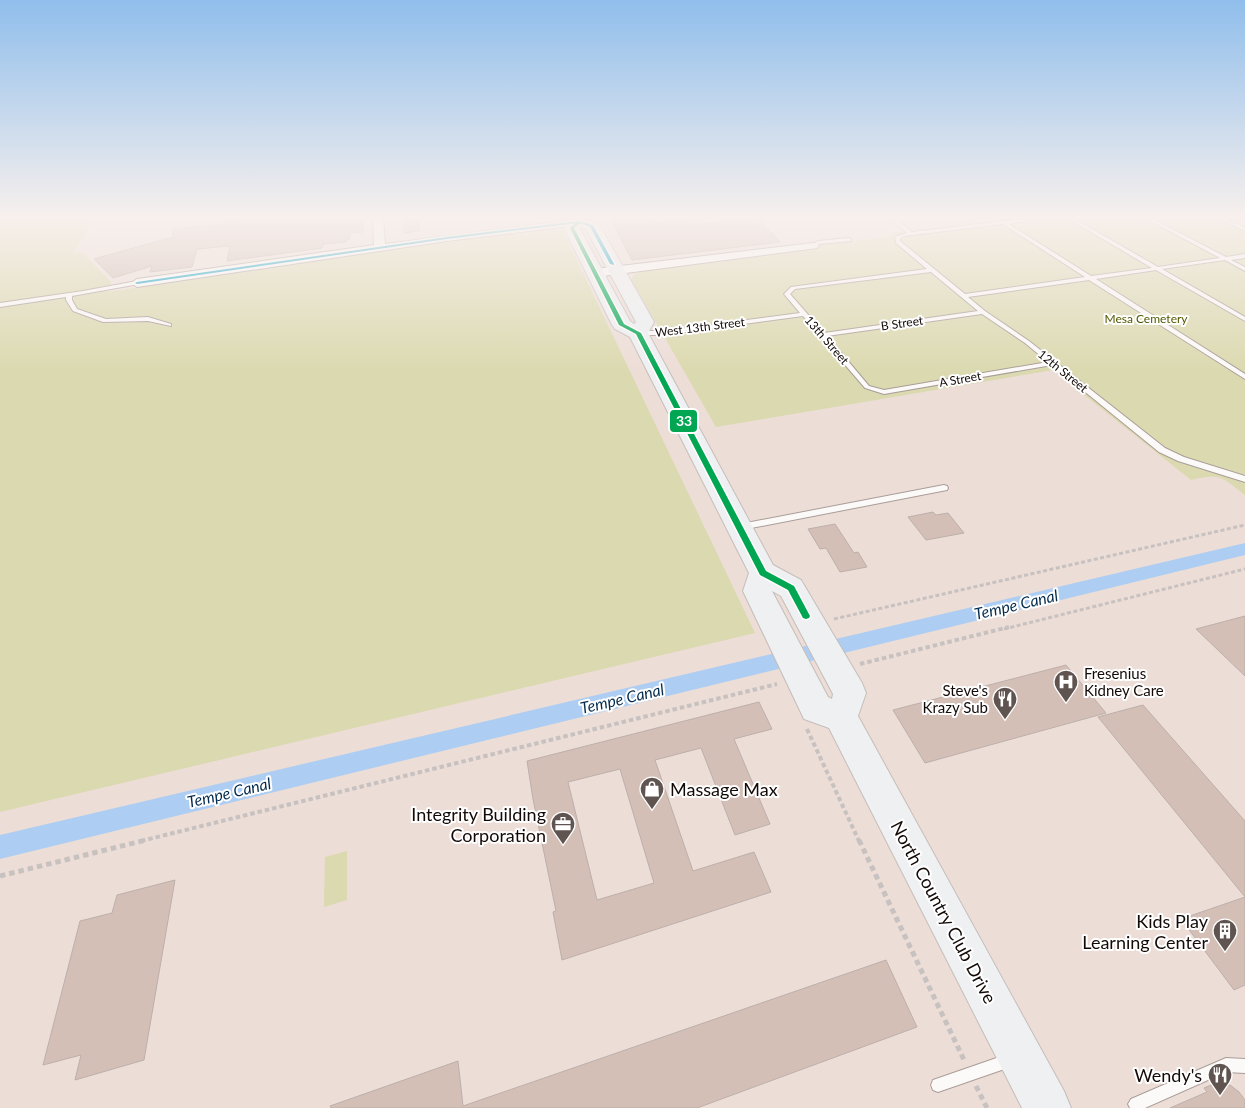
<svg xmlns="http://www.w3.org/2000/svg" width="1245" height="1108" font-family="Lato,sans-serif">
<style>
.green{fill:#dbd9af}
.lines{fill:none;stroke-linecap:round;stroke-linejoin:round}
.canal{fill:#adcef2;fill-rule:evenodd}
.building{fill:#d4bfb7;stroke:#bcafab;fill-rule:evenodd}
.lane-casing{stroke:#a99d98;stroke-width:2}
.street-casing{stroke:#a99d98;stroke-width:2}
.primary-casing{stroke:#c5bdba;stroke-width:2}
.path-far2{stroke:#c7c1c0;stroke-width:3;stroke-dasharray:4 2.5;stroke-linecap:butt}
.path-far1{stroke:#c7c1c0;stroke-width:4;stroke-dasharray:4.5 3;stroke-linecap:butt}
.path{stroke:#c7c1c0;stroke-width:5;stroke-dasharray:5.5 4;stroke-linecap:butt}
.lane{fill:#fcfaf9;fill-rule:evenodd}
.street{fill:#fcfaf9;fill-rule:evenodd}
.primary{fill:#eef0f2;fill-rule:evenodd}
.bus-1-casing{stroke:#fff;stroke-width:3}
.bus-2-casing{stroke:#fff;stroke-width:3}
.bus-1{fill:#00a651;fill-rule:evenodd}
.bus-2{fill:#01a1c4;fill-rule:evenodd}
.labels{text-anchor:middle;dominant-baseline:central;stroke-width:4;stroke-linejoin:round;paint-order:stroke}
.far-park-label{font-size:12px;fill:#535900;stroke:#fff}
.far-street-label{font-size:12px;fill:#130a07;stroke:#fff}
.poi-label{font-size:15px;fill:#130a07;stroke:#fff;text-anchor:start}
.water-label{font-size:16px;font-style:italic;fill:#042c4e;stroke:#fff}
.near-poi-label{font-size:18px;fill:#130a07;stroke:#fff;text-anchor:end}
.near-street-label{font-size:18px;fill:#130a07;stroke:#fff}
.line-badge{stroke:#fff;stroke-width:2}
.badge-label{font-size:14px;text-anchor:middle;font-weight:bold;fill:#fff}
</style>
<rect width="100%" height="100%" fill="#edddd7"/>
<path class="green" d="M 0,218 L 95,218 L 73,253 L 83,253 L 111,282 L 108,292 L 487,235 L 552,229 L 563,231 L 755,633 L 0,812 Z
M 1013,218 L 1245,218 L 1245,495 C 1222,477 1221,473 1191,480 L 1053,370 L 716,427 L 631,279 L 635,274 L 643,271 L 817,249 L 816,246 L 892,236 L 890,233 Z
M 347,851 L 347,900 L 324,907 L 325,857 Z"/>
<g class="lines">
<path class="canal" d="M 1245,543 L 1245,555 L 0,859 L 0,835 Z"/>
</g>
<path class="building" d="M 244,218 L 363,218 L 363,232 L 350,233 L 350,239 L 347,239 L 346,242 L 323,244 L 322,248 L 227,261 L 230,246 L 197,249 L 192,267 L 150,272 L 152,266 L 113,278 L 94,259 L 173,237 L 172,229 L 224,224 L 225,220 Z
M 419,218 L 420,231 L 404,233 L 403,220 Z
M 610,218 L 649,218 L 652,223 L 695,218 L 699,224 L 758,218 L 780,242 L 632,260 Z
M 933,512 L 936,515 L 948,513 L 964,533 L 926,540 L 908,517 Z
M 835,524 L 854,553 L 858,552 L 867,567 L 840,572 L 826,548 L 820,549 L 808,529 Z
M 1245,616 L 1245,676 L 1196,629 Z
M 1066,665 L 1106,713 L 925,763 L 893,710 Z
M 759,702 L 772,729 L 734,739 L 770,824 L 735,835 L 701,748 L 655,760 L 693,871 L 754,852 L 771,892 L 562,960 L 553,912 L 556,911 L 533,799 L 527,761 ZM 620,769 L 654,883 L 597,900 L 568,782 Z
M 1143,705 L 1245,821 L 1245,985 L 1234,990 L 1181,919 L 1245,897 L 1098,717 Z
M 175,880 L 144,1060 L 75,1080 L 81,1055 L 43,1065 L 80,921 L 112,913 L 117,895 Z
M 886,960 L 917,1027 L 697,1108 L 331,1108 L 330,1106 L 458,1061 L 463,1106 Z
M 1221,1081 L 1225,1087 L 1230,1085 L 1239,1092 L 1245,1100 L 1245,1108 L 1170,1108 L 1207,1092 L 1204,1088 Z"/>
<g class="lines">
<defs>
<path id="lane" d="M 889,218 L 894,218 L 912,232 L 1003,221 L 1045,218 L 1009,224 L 1091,276 L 1152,268 L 1067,218 L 1073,218 L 1158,267 L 1220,258 L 1145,218 L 1151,218 L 1226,257 L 1245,254 L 1245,258 L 1231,260 L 1245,267 L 1245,271 L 1225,260 L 1162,269 L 1245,317 L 1245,321 L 1156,270 L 1096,279 L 1245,374 L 1245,379 L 1089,280 L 968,297 L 985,311 L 1029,341 L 1165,448 L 1184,457 L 1245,476 L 1245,482 L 1178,461 L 1159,452 L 1052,365 L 884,394 L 865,388 L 803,316 L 663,335 L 638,335 L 635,333 L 638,331 L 663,331 L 800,313 L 784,294 L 791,287 L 927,269 L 896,243 L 895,237 L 907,233 ZM 1003,224 L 1085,277 L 965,294 L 900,241 L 900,239 L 904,236 ZM 931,272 L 978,311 L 824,333 L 790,294 L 795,289 ZM 982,314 L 1025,343 L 1048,362 L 884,390 L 869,386 L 827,336 Z
M 1219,218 L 1225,218 L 1245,228 L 1245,231 Z
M 849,238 L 851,239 L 851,241 L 819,244 L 813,248 L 810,246 L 818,241 Z
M 137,281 L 140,283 L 139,284 L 72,296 L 72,300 L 77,309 L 106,319 L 148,317 L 171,324 L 171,326 L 148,321 L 103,322 L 73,311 L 66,300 L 66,297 L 0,307 L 0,303 L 83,291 Z
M 944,485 L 947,486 L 948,488 L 947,490 L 741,530 L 737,527 L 741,524 Z
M 1011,1053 L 1016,1055 L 1018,1060 L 1016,1065 L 938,1092 L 933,1090 L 931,1085 L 933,1080 Z
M 1226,1058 L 1245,1059 L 1245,1073 L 1226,1072 L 1145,1108 L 1130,1108 L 1128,1104 L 1131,1099 Z"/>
<path id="street" d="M 373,218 L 383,218 L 385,244 L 579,219 L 584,222 L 579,225 L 447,241 L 137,287 L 131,283 L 137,279 L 374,245 Z
M 813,243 L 817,244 L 819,246 L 817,248 L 595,277 L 589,273 L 595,269 Z"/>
<path id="primary" d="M 576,218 L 597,223 L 600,226 L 654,322 L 648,333 L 773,565 L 801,580 L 862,683 L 866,693 L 858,716 L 1064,1091 L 1071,1108 L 1022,1108 L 829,728 L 804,719 L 743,591 L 749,573 L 630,337 L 615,329 L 612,325 L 564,228 ZM 582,228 L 586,229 L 636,322 L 634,324 L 630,321 L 580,229 ZM 772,591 L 781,596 L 833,694 L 832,699 L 828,697 Z"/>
</defs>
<use href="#lane" class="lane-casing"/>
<use href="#street" class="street-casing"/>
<use href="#primary" class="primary-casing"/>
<path class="path-far2" d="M 834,619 L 1245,525
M 1004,629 L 1245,569"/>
<path class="path-far1" d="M 860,664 L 1009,627
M 807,729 L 859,841
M 141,841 L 777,684"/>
<path class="path" d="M 859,840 L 965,1062
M 0,876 L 146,840
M 976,1086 L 987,1108"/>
<use href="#lane" class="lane"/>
<use href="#street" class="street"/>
<use href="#primary" class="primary"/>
<defs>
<path id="bus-1" d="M 578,221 L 581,222 L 574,228 L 624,324 L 641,333 L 766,571 L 794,586 L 810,616 L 809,618 L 806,619 L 803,618 L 788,590 L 760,575 L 636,334 L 619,325 L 570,228 Z"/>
<path id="bus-2" d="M 579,221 L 593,225 L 614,264 L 614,265 L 610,264 L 590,227 L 579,223 L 447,239 L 137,284 L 135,283 L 137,282 L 447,237 Z"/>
</defs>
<use href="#bus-1" class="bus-1-casing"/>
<use href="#bus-2" class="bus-2-casing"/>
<use href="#bus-1" class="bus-1"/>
<use href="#bus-2" class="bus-2"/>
</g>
<linearGradient id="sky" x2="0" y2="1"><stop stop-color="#90beec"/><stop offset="0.58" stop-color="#f7f0ed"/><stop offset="1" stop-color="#f7f0ed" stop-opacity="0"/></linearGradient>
<rect width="1245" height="373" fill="url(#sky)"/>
<defs>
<symbol id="hospital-pin" viewBox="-11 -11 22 30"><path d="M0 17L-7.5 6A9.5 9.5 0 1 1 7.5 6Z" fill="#5f5450" stroke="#fff"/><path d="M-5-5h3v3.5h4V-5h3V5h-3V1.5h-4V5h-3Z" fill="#fff"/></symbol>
<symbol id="restaurant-pin" viewBox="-11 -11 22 30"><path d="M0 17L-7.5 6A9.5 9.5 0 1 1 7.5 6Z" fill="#5f5450" stroke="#fff"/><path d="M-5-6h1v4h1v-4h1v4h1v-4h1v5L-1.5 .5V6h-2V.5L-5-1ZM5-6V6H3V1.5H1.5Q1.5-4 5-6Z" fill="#fff"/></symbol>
<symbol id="shop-pin" viewBox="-11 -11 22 30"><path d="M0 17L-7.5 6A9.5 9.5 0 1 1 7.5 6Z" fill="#5f5450" stroke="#fff"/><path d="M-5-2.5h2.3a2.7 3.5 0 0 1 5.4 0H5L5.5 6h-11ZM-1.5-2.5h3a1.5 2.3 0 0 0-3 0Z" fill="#fff"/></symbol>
<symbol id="office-pin" viewBox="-11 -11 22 30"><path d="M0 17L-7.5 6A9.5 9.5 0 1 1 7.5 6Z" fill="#5f5450" stroke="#fff"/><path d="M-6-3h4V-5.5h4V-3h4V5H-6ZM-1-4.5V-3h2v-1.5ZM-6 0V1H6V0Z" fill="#fff"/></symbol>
<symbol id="building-pin" viewBox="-11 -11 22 30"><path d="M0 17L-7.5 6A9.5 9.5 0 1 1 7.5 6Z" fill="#5f5450" stroke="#fff"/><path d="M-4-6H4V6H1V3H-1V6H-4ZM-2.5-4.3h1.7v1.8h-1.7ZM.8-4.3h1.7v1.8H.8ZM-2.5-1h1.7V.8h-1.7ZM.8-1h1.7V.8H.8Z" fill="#fff"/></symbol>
</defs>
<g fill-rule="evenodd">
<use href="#hospital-pin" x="1052" y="668" width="28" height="38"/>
<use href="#restaurant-pin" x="991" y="685" width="28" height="38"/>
<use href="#shop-pin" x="638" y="775" width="28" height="38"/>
<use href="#office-pin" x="549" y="810" width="28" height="38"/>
<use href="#building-pin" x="1211" y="917" width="28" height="38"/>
<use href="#restaurant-pin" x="1206" y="1061" width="28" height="38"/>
</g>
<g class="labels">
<g class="far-park-label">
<text x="1146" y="318">Mesa Cemetery</text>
</g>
<g class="far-street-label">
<text transform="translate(902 323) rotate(-8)">B Street</text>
<text transform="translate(700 327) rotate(-7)">West 13th Street</text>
<text transform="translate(827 340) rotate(49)">13th Street</text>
<text transform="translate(1063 371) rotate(39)">12th Street</text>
<text transform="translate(960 379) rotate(-10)">A Street</text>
</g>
<g class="poi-label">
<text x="1084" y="673">Fresenius<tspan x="1084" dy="17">Kidney Care</tspan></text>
<text x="988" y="690" text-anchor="end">Steve's<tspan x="988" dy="17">Krazy Sub</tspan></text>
</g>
<g class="water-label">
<text transform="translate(1016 604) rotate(-13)">Tempe Canal</text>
<text transform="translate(622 698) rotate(-13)">Tempe Canal</text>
<text transform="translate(229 792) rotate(-13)">Tempe Canal</text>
</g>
<g class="near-poi-label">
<text x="670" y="789" text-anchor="start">Massage Max</text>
<text x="546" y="814">Integrity Building<tspan x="546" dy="21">Corporation</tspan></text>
<text x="1208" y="921">Kids Play<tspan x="1208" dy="21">Learning Center</tspan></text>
<text x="1202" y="1075">Wendy's</text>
</g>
<g class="near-street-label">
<text transform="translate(944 912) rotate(62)">North Country Club Drive</text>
</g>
</g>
<rect class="line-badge" x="669" y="409" width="29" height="24" rx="5" fill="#00a651"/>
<g class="badge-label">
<text x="684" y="426">33</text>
</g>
</svg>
